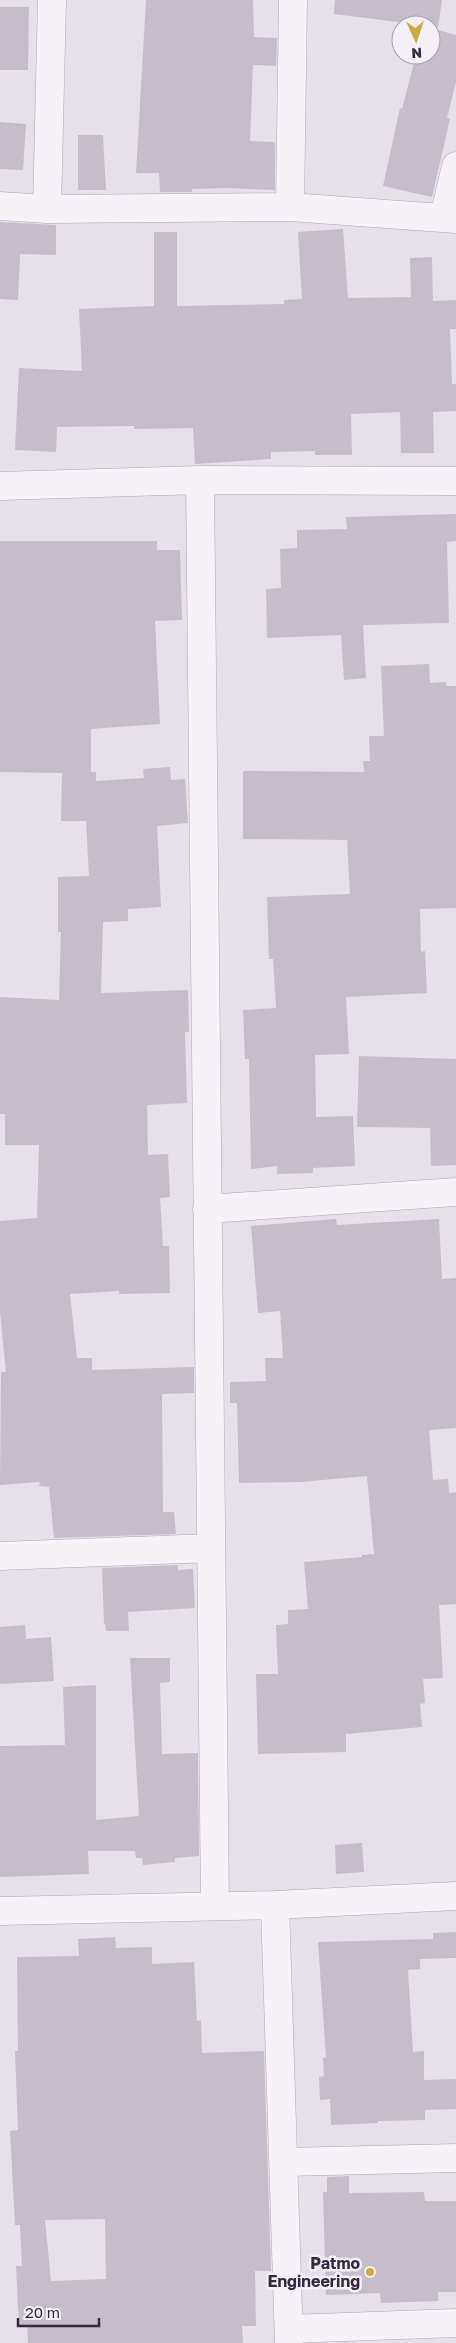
<svg xmlns="http://www.w3.org/2000/svg" width="456" height="2343" font-family="'Golos Text',sans-serif">
<style>
.building{fill:#c5bdcc;fill-rule:evenodd}
.lines{fill:none;stroke-linecap:round;stroke-linejoin:round}
.minor-casing{stroke:#b0a9b7;stroke-width:29}
.minor{stroke:#f5f3f8;stroke-width:28}
.poi-dot{fill:#cfaa44;stroke:#f3f0f7;stroke-width:2}
.labels{text-anchor:middle;dominant-baseline:central;stroke-width:5;stroke-linejoin:round;paint-order:stroke}
.poi-label{font-size:16px;font-weight:bold;fill:#352941;stroke:#f3f0f7;text-anchor:end}
</style>
<rect width="100%" height="100%" fill="#e5e0e9"/>
<path class="building" d="M 146,0 L 253,0 L 254,37 L 277,38 L 276,66 L 253,65 L 250,141 L 275,142 L 275,190 L 227,188 L 192,189 L 192,192 L 160,192 L 159,173 L 136,173 Z
M 335,0 L 442,0 L 438,27 L 334,14 Z
M 0,7 L 29,7 L 28,70 L 0,70 Z
M 431,28 L 456,35 L 456,82 L 447,118 L 450,119 L 432,197 L 383,186 L 400,108 L 402,109 L 416,55 L 431,55 Z
M 0,122 L 26,124 L 23,170 L 0,169 Z
M 78,135 L 103,135 L 106,190 L 78,190 Z
M 0,222 L 56,225 L 56,255 L 20,254 L 18,300 L 0,299 Z
M 343,229 L 348,298 L 411,297 L 410,258 L 432,257 L 433,301 L 456,300 L 456,329 L 450,329 L 452,384 L 456,384 L 456,411 L 433,412 L 434,453 L 401,453 L 400,412 L 351,414 L 352,455 L 315,455 L 315,451 L 271,452 L 271,459 L 195,464 L 193,428 L 134,429 L 134,426 L 57,427 L 56,452 L 15,450 L 19,368 L 82,371 L 79,309 L 154,306 L 154,232 L 177,232 L 177,306 L 284,304 L 284,300 L 302,299 L 298,232 Z
M 456,514 L 456,541 L 447,542 L 449,623 L 363,625 L 366,678 L 344,680 L 341,635 L 267,638 L 266,589 L 281,588 L 280,549 L 297,548 L 297,530 L 347,529 L 346,517 Z
M 0,541 L 157,541 L 157,550 L 180,550 L 182,620 L 155,621 L 160,724 L 91,729 L 91,772 L 96,772 L 96,781 L 144,778 L 143,769 L 170,767 L 171,780 L 185,779 L 188,823 L 157,826 L 161,907 L 128,909 L 128,921 L 103,922 L 101,993 L 188,990 L 189,1032 L 185,1032 L 187,1103 L 147,1105 L 148,1155 L 168,1154 L 170,1197 L 160,1198 L 163,1246 L 169,1246 L 170,1293 L 119,1294 L 119,1291 L 70,1294 L 77,1358 L 92,1358 L 92,1370 L 194,1367 L 194,1393 L 162,1394 L 163,1512 L 174,1512 L 176,1534 L 54,1538 L 49,1487 L 39,1486 L 40,1482 L 0,1485 L 1,1372 L 6,1372 L 0,1312 L 0,1221 L 37,1218 L 39,1145 L 5,1145 L 5,1114 L 0,1114 L 0,997 L 59,1000 L 61,932 L 58,932 L 58,877 L 89,876 L 86,821 L 61,821 L 62,773 L 0,772 Z
M 429,664 L 430,683 L 446,682 L 446,686 L 456,686 L 456,908 L 420,909 L 421,952 L 425,951 L 427,993 L 346,997 L 349,1054 L 315,1055 L 316,1117 L 353,1116 L 355,1166 L 313,1168 L 313,1173 L 277,1174 L 277,1166 L 251,1169 L 249,1059 L 245,1059 L 243,1010 L 276,1008 L 273,959 L 269,959 L 267,897 L 350,894 L 347,840 L 243,839 L 243,771 L 364,772 L 363,761 L 370,761 L 369,736 L 384,736 L 381,666 Z
M 359,1056 L 456,1059 L 456,1165 L 431,1166 L 430,1128 L 357,1127 Z
M 336,1219 L 337,1225 L 439,1219 L 442,1279 L 456,1278 L 456,1428 L 429,1430 L 433,1480 L 448,1479 L 449,1493 L 456,1492 L 456,1604 L 439,1605 L 443,1678 L 423,1679 L 425,1703 L 420,1704 L 422,1727 L 346,1734 L 346,1752 L 258,1754 L 256,1674 L 278,1674 L 276,1625 L 288,1624 L 288,1610 L 308,1609 L 304,1562 L 362,1557 L 362,1555 L 374,1554 L 367,1476 L 301,1482 L 239,1483 L 237,1403 L 230,1403 L 230,1382 L 266,1381 L 265,1358 L 283,1358 L 280,1311 L 258,1313 L 251,1226 Z
M 178,1565 L 178,1570 L 193,1569 L 195,1608 L 128,1612 L 129,1631 L 106,1631 L 105,1624 L 104,1624 L 102,1568 Z
M 25,1625 L 26,1639 L 51,1637 L 54,1681 L 0,1684 L 0,1627 Z
M 130,1658 L 170,1658 L 170,1682 L 160,1683 L 162,1754 L 198,1753 L 199,1856 L 175,1858 L 175,1862 L 143,1865 L 142,1858 L 136,1858 L 135,1851 L 88,1851 L 89,1874 L 0,1877 L 0,1746 L 65,1745 L 63,1687 L 96,1685 L 96,1820 L 139,1816 Z
M 362,1843 L 364,1872 L 336,1874 L 335,1845 Z
M 456,1932 L 456,1958 L 420,1959 L 420,1969 L 408,1970 L 413,2052 L 424,2051 L 424,2080 L 456,2079 L 456,2109 L 425,2110 L 425,2120 L 378,2121 L 378,2123 L 331,2125 L 330,2099 L 320,2100 L 319,2077 L 324,2076 L 323,2058 L 326,2058 L 318,1942 L 433,1939 L 433,1933 Z
M 115,1937 L 116,1948 L 152,1947 L 152,1964 L 194,1962 L 197,2021 L 201,2020 L 202,2053 L 264,2051 L 271,2271 L 255,2271 L 256,2326 L 242,2326 L 243,2343 L 28,2343 L 27,2325 L 19,2327 L 16,2266 L 22,2266 L 20,2225 L 15,2225 L 10,2131 L 18,2130 L 15,2051 L 18,2051 L 17,1957 L 79,1956 L 78,1939 ZM 105,2219 L 106,2279 L 51,2281 L 45,2220 Z
M 349,2176 L 349,2193 L 424,2192 L 425,2201 L 456,2201 L 456,2292 L 438,2292 L 438,2301 L 381,2303 L 380,2293 L 326,2295 L 323,2192 L 327,2192 L 327,2177 Z"/>
<g class="lines">
<defs>
<path id="minor" d="M 0,206 L 47,209 L 290,207 L 456,219
M 290,207 L 293,0
M 47,209 L 52,0
M 444,218 L 456,166
M 200,480 L 215,1906
M 0,486 L 200,480 L 456,481
M 207,1209 L 456,1192
M 0,1556 L 211,1548
M 275,1905 L 289,2343
M 0,1911 L 275,1905 L 456,1896
M 285,2162 L 456,2158
M 289,2329 L 456,2323"/>
</defs>
<use href="#minor" class="minor-casing"/>
<use href="#minor" class="minor"/>
</g>
<circle class="poi-dot" cx="370" cy="2272" r="5"/>
<g class="labels">
<g class="poi-label">
<text x="360" y="2263">Patmo<tspan x="360" dy="18">Engineering</tspan></text>
</g>
</g>
<g transform="translate(416 40) rotate(177)"><circle r="24" fill="#f3f0f7" stroke="#a7a0ae"/>
<path d="M0-4L9 19L0 12L-9 19Z" fill="#cfaa44"/>
<text y="-8" font-size="14" font-weight="bold" text-anchor="middle" fill="#352941">N</text>
</g>
<path d="M18 2318v8h81v-8" fill="none" stroke="#352941" stroke-width="2.5"/>
<text x="25" y="2318" font-size="15" fill="#352941" stroke="#f3f0f7" stroke-width="4" paint-order="stroke">20 m</text>
</svg>
